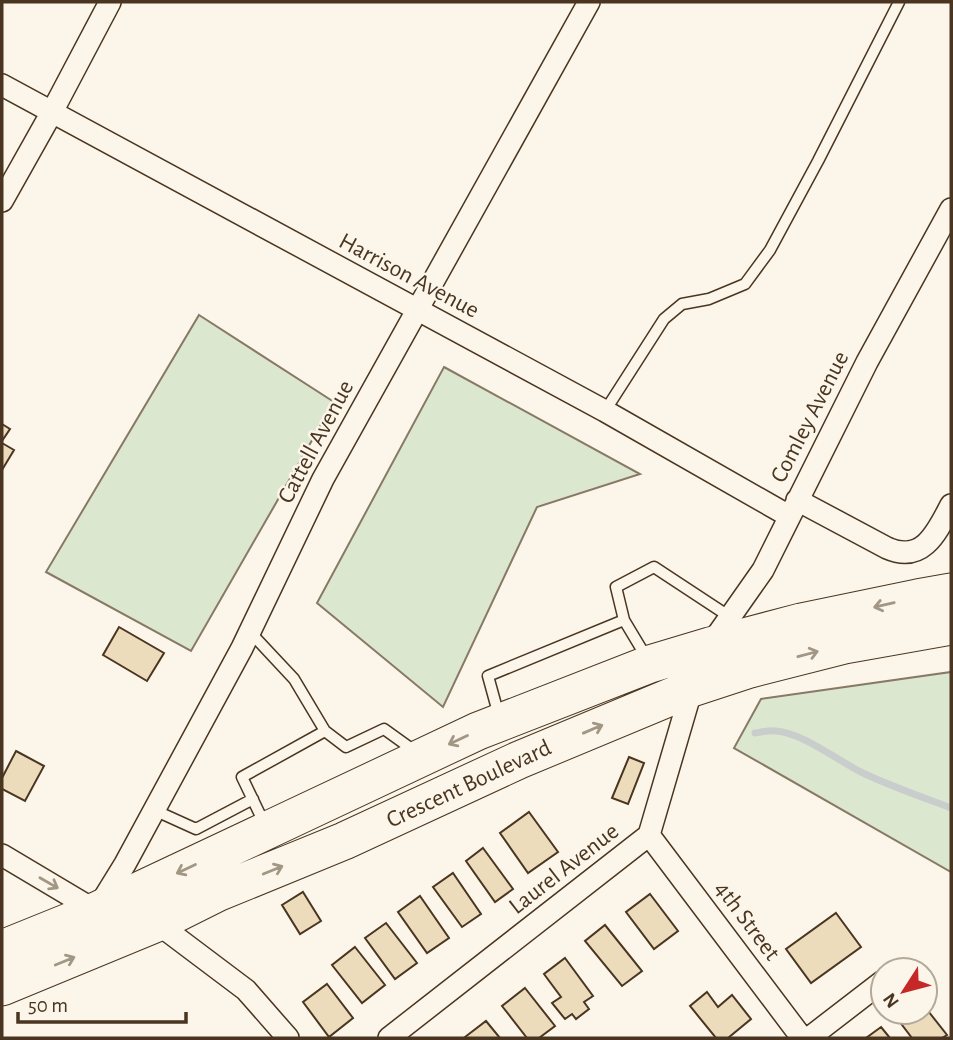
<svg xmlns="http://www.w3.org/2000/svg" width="953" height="1040" font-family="'Alegreya Sans',sans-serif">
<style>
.green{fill:#dce7d0;stroke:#887966;stroke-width:2}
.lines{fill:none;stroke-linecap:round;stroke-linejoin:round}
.stream{stroke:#c9cecd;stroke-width:7}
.building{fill:#ecdcbc;stroke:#4a3520;stroke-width:2}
.lane-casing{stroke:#4a3520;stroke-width:13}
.street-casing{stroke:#4a3520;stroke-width:24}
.highway-casing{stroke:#4a3520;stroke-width:39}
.lane{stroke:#fbf6e9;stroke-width:10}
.street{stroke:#fbf6e9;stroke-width:21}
.highway{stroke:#fbf6e9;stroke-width:37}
.oneway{stroke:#a29684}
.labels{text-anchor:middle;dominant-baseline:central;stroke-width:5;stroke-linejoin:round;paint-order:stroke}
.street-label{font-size:24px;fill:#4a3520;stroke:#fbf6e9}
</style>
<rect width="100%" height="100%" fill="#fbf6e9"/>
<path class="green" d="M 199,315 L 334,402 L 191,651 L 46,572 Z
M 444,367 L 640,474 L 537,507 L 443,707 L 317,603 Z
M 951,672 L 951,872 L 734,748 L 761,699 Z"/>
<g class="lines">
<path class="stream" d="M 755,733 C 762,732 769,730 776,731 C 804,733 839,762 865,774 C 893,787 922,797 951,808"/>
</g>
<path class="building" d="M 2,424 L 10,429 L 2,441 Z
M 2,443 L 14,450 L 2,470 Z
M 119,627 L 164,653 L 147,681 L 103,655 Z
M 16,751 L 44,766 L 25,801 L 2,789 L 2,778 Z
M 629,757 L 644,763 L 628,804 L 612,798 Z
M 529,812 L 558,852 L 528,873 L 500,833 Z
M 483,848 L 513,889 L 495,902 L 466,861 Z
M 453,873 L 481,914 L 462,927 L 433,887 Z
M 303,892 L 321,921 L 300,934 L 282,905 Z
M 650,894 L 678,931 L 654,949 L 626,912 Z
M 420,896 L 449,938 L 427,953 L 398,912 Z
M 836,913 L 861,947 L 811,983 L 786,949 Z
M 386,923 L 417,963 L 395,979 L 365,938 Z
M 605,925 L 642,971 L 622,986 L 585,941 Z
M 355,947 L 385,985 L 362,1003 L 332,965 Z
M 565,958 L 593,996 L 584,1002 L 589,1009 L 576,1019 L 572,1014 L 565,1019 L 552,1003 L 561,997 L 544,974 Z
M 327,984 L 353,1018 L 329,1037 L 303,1002 Z
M 525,988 L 555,1026 L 539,1038 L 527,1038 L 502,1006 Z
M 707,992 L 718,1007 L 732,995 L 751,1019 L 728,1038 L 716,1038 L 690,1006 Z
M 925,1007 L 947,1035 L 942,1038 L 912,1038 L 896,1017 L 903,1012 L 925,1012 Z
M 486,1021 L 500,1038 L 466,1038 L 465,1037 Z
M 881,1027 L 890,1038 L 866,1038 Z"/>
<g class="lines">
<defs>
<path id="lane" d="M 605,411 L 664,319 L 682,304 L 709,299 L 745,284 L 770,250 L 818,161 L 899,2
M 624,620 L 616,587 L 654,567 L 730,617
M 250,632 L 294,679 L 325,731
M 499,716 L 488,676 L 624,620 L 648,660
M 154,810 L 196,829 L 253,799
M 265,825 L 242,777 L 325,731 L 346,747 L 384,729 L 416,752"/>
<path id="street" d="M 2,85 L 605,411 L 789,516
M 2,201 L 52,112 L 110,2
M 797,500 L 887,548 C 923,564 937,532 951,505
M 711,644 L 763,570 L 867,362 L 951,209
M 649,835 L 802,1038
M 2,855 L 96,911 L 125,864 L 242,648 L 323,479 L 589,2
M 157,923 L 246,990 L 288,1038
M 389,1038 L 649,835 L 692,688
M 809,1038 L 883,981"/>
<path id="highway" d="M 2,949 L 96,911 L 478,731 L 650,664 L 710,646 L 801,622 L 917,598 L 951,592
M 2,987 L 157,923 L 217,893 L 344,841 L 519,760 L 692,688 L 750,669 L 844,645 L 951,626"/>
</defs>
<use href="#lane" class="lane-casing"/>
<use href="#street" class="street-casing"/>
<use href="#highway" class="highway-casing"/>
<use href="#lane" class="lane"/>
<use href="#street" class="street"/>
<use href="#highway" class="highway"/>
</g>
<defs><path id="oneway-shaft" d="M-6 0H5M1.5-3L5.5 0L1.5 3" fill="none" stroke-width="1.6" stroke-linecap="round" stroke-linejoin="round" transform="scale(1.75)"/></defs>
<g class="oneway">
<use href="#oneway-shaft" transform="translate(884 605) rotate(167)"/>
<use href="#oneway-shaft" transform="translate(808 654) rotate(-15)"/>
<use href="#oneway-shaft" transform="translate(593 729) rotate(-23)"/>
<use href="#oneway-shaft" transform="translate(458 740) rotate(155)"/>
<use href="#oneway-shaft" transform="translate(186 869) rotate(155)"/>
<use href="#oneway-shaft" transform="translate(273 870) rotate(-22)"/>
<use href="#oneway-shaft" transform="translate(49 883) rotate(30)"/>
<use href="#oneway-shaft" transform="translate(65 961) rotate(-22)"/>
</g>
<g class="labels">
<g class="street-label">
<text transform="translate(409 276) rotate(28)">Harrison Avenue</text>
<text transform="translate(810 417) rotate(-63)">Comley Avenue</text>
<text transform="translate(316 442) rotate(-62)">Cattell Avenue</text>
<text transform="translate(469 784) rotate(-25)">Crescent Boulevard</text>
<text transform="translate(564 869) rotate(-38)">Laurel Avenue</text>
<text transform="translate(747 921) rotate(53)">4th Street</text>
</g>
</g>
<rect width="953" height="1040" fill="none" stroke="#4a3520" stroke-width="7"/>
<g transform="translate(904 991) rotate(234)"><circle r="33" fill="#fbf6e9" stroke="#b4a999" stroke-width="2"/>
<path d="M0-5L12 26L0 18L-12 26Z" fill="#c62828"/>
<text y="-10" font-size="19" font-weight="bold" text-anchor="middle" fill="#4a3520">N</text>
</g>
<path d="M18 1012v10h168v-10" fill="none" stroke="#4a3520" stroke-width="3.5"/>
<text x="28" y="1012" font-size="21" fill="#4a3520" stroke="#fbf6e9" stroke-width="5" paint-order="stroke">50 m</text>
</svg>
